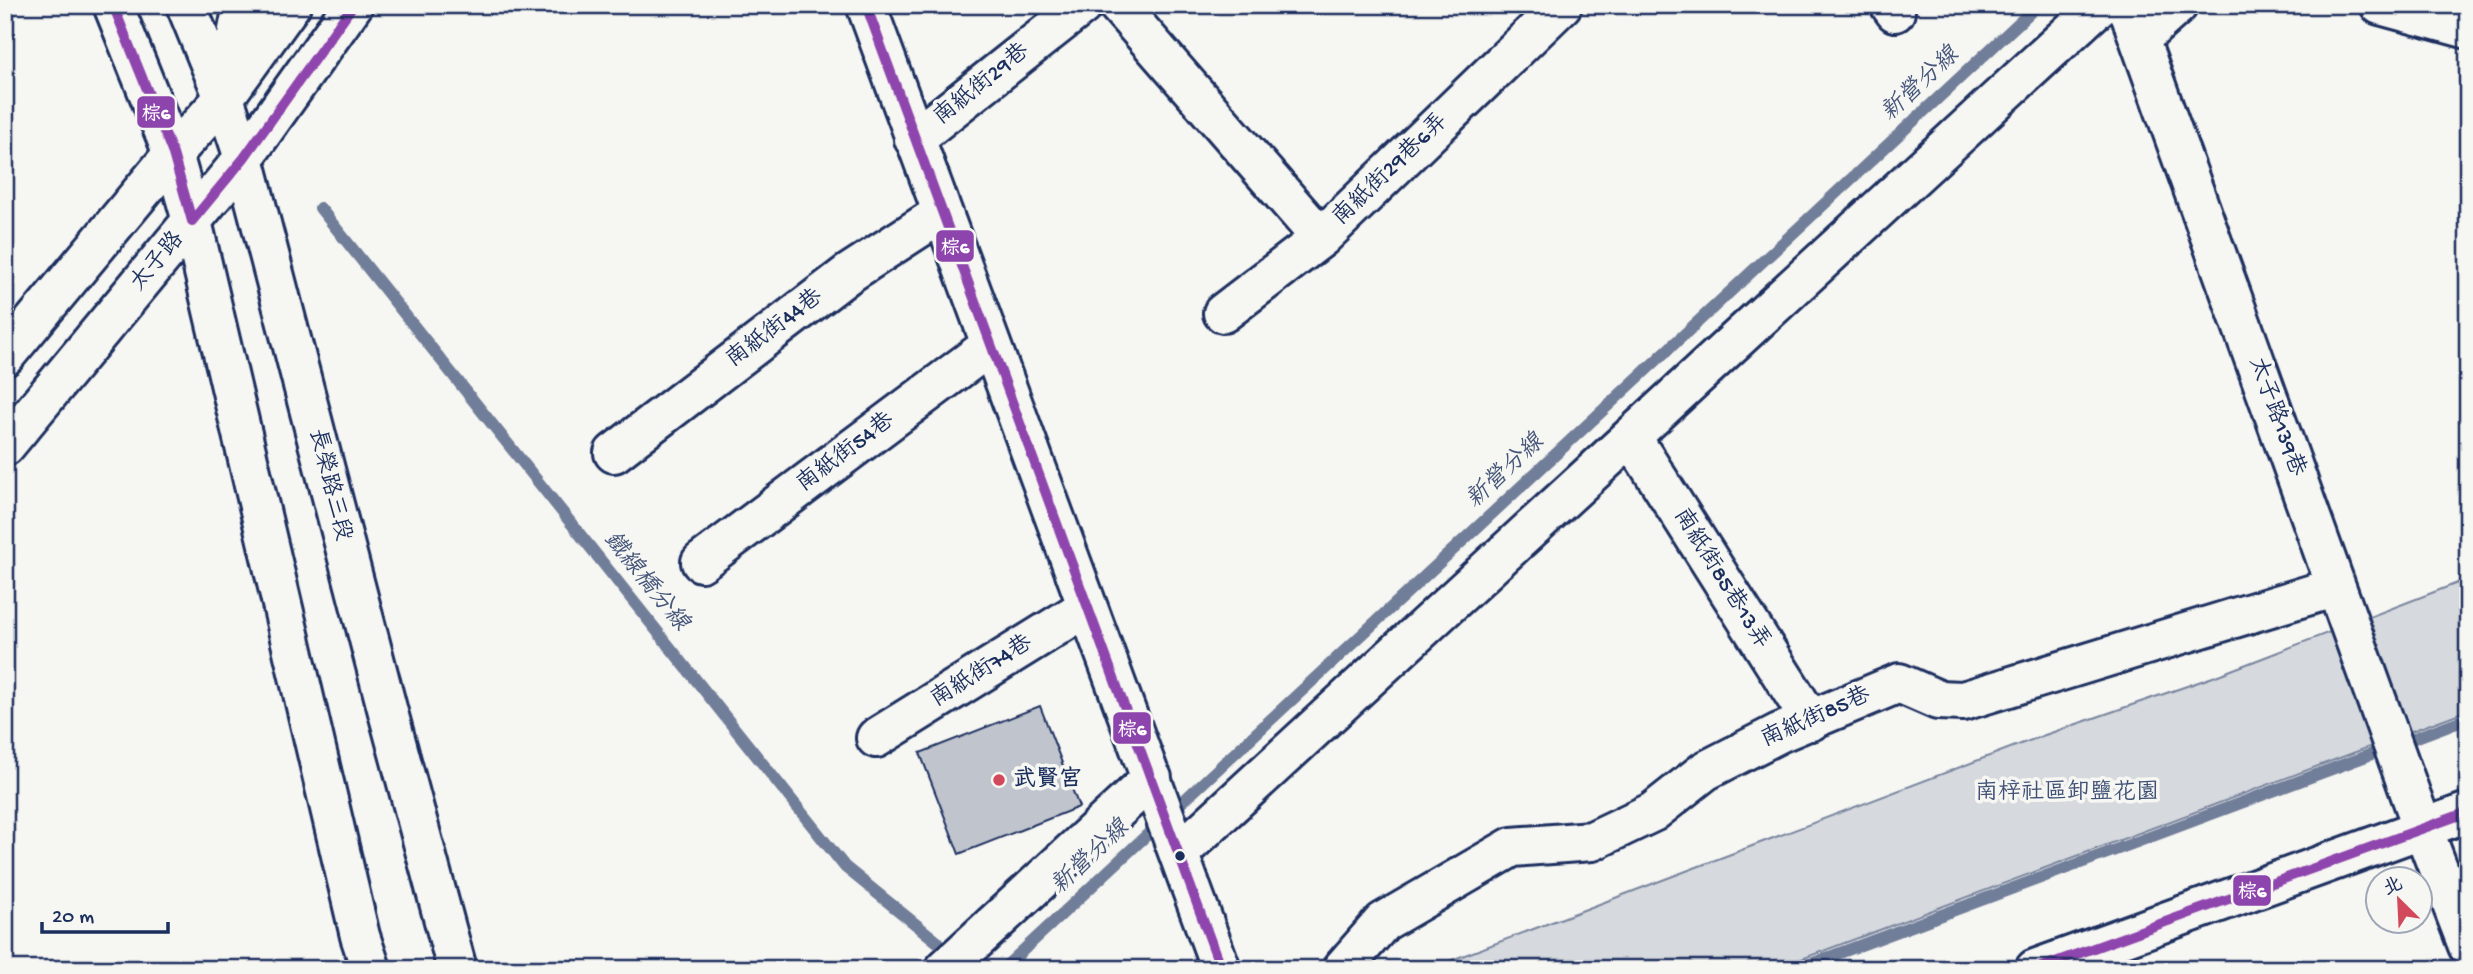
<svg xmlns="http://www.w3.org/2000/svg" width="2473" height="974" font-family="'Gochi Hand','LXGW WenKai TC',sans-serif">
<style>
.green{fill:#d6d9dd;stroke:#78849e;stroke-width:2}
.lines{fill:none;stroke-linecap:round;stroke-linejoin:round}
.stream{stroke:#717e99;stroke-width:12}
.building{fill:#c0c4cd;stroke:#1b2f5e;stroke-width:2}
.minor-casing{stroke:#1b2f5e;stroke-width:44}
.minor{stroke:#f6f6f2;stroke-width:38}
.bus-1-casing{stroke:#f6f6f2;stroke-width:16}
.bus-1{stroke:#8e44ad;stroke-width:10}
.poi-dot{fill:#d1495b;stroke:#f6f6f2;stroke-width:2.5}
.bus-dot{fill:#1b2f5e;stroke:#f6f6f2;stroke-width:2.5}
.labels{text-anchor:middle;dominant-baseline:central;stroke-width:7;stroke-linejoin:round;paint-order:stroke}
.street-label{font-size:23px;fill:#1b2f5e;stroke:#f6f6f2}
.poi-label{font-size:23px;font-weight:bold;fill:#1b2f5e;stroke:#f6f6f2;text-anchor:start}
.park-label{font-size:23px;fill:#405177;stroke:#f6f6f2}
.water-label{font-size:24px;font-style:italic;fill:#46567b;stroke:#f6f6f2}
.line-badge{stroke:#f6f6f2;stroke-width:2.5}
.badge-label{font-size:19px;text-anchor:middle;font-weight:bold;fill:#fff}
</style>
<rect width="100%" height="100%" fill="#f6f6f2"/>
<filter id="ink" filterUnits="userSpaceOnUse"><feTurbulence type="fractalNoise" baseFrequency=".0143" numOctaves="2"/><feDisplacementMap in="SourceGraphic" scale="14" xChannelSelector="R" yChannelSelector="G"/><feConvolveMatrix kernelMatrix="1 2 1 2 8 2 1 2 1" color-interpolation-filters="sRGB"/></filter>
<g filter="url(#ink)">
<path class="green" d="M 2468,579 L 2468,710 L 1775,969 L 1428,969 L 2042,736 L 2213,677 Z"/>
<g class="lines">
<path class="stream" d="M 320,208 L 845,867 L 940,944 L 945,962
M 1003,969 L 2038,5
M 1797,969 L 2468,718"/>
</g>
<path class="building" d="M 1040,706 L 1079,807 L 959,854 L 920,753 Z"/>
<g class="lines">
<defs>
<path id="minor" d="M 113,5 L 173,154 L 192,221 L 360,936 L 371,969
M 186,5 L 224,98 L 244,158 L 389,716 L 457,969
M 866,5 L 1221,969
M 1118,5 L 1321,238 L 1562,5
M 1890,5 L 1895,12
M 2127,5 L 2423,829 L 2468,946
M 2380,5 L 2468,29
M 2141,38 L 2178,5
M 227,86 L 243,5
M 914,139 L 1083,5
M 1223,313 L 1321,238
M 5,356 L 173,154 L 224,98 L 291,5
M 1632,438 L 1811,721
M 5,446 L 244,158 L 353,5
M 614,453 L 848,274 L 942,213
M 701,562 L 991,345
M 876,738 L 1087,607
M 1179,853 L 2100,5
M 945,969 L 1152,778
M 1342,969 L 1383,922 L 1512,847 L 1592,841 L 1653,812 L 1705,771 L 1779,733 L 1899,683 L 1938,700 L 1963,701 L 2336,587
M 2035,969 L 2468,812"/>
</defs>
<use href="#minor" class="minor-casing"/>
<use href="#minor" class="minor"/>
<defs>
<path id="bus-1" d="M 113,5 L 173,154 L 192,221
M 866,5 L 1221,969
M 192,221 L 244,158 L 353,5
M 2036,969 L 2468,812"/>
</defs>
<use href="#bus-1" class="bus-1-casing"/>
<use href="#bus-1" class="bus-1"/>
</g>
</g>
<circle class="poi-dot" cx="999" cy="780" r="7"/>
<circle class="bus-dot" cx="1180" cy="856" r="6"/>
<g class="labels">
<g class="street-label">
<text transform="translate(982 85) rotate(-39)">南紙街29巷</text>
<text transform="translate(1391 170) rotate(-44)">南紙街29巷6弄</text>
<text transform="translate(158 262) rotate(-50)">太子路</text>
<text transform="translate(775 329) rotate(-37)">南紙街44巷</text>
<text transform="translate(2276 417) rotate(70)">太子路139巷</text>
<text transform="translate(846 453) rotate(-37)">南紙街54巷</text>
<text transform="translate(329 485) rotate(76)">長榮路三段</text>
<text transform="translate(1721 579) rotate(58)">南紙街85巷13弄</text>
<text transform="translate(982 672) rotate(-32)">南紙街74巷</text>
<text transform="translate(1816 718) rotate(-24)">南紙街85巷</text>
</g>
<g class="poi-label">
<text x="1013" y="780">武賢宮</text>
</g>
<g class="park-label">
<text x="2067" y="793">南梓社區卸鹽花園</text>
</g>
<g class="water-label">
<text transform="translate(1921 85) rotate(-43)">新營分線</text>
<text transform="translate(1506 472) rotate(-43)">新營分線</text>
<text transform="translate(645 582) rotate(51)">鐵線橋分線</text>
<text transform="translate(1091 858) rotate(-43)">新營分線</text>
</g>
</g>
<g class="line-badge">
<rect x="136" y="95" width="40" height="34" rx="7" fill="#8e44ad"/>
<rect x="935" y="229" width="40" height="34" rx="7" fill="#8e44ad"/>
<rect x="1112" y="711" width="40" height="34" rx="7" fill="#8e44ad"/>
<rect x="2232" y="874" width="40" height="33" rx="7" fill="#8e44ad"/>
</g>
<g class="badge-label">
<text x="156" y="119">棕6</text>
<text x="955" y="253">棕6</text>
<text x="1132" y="735">棕6</text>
<text x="2252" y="897">棕6</text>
</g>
<rect width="2473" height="974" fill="none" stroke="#f6f6f2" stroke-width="28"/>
<rect x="14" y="14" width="2445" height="946" fill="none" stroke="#1b2f5e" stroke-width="2.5" filter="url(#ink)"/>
<g transform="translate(2399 900) rotate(336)"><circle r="33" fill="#f6f6f2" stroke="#9ea6b7" stroke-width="2"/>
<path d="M0-5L12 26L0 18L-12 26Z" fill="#d1495b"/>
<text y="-10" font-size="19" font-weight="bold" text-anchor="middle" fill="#1b2f5e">北</text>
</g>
<path d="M42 922v10h126v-10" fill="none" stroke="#1b2f5e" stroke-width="3.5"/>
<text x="52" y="922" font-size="21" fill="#1b2f5e" stroke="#f6f6f2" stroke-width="5" paint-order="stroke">20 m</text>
</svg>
